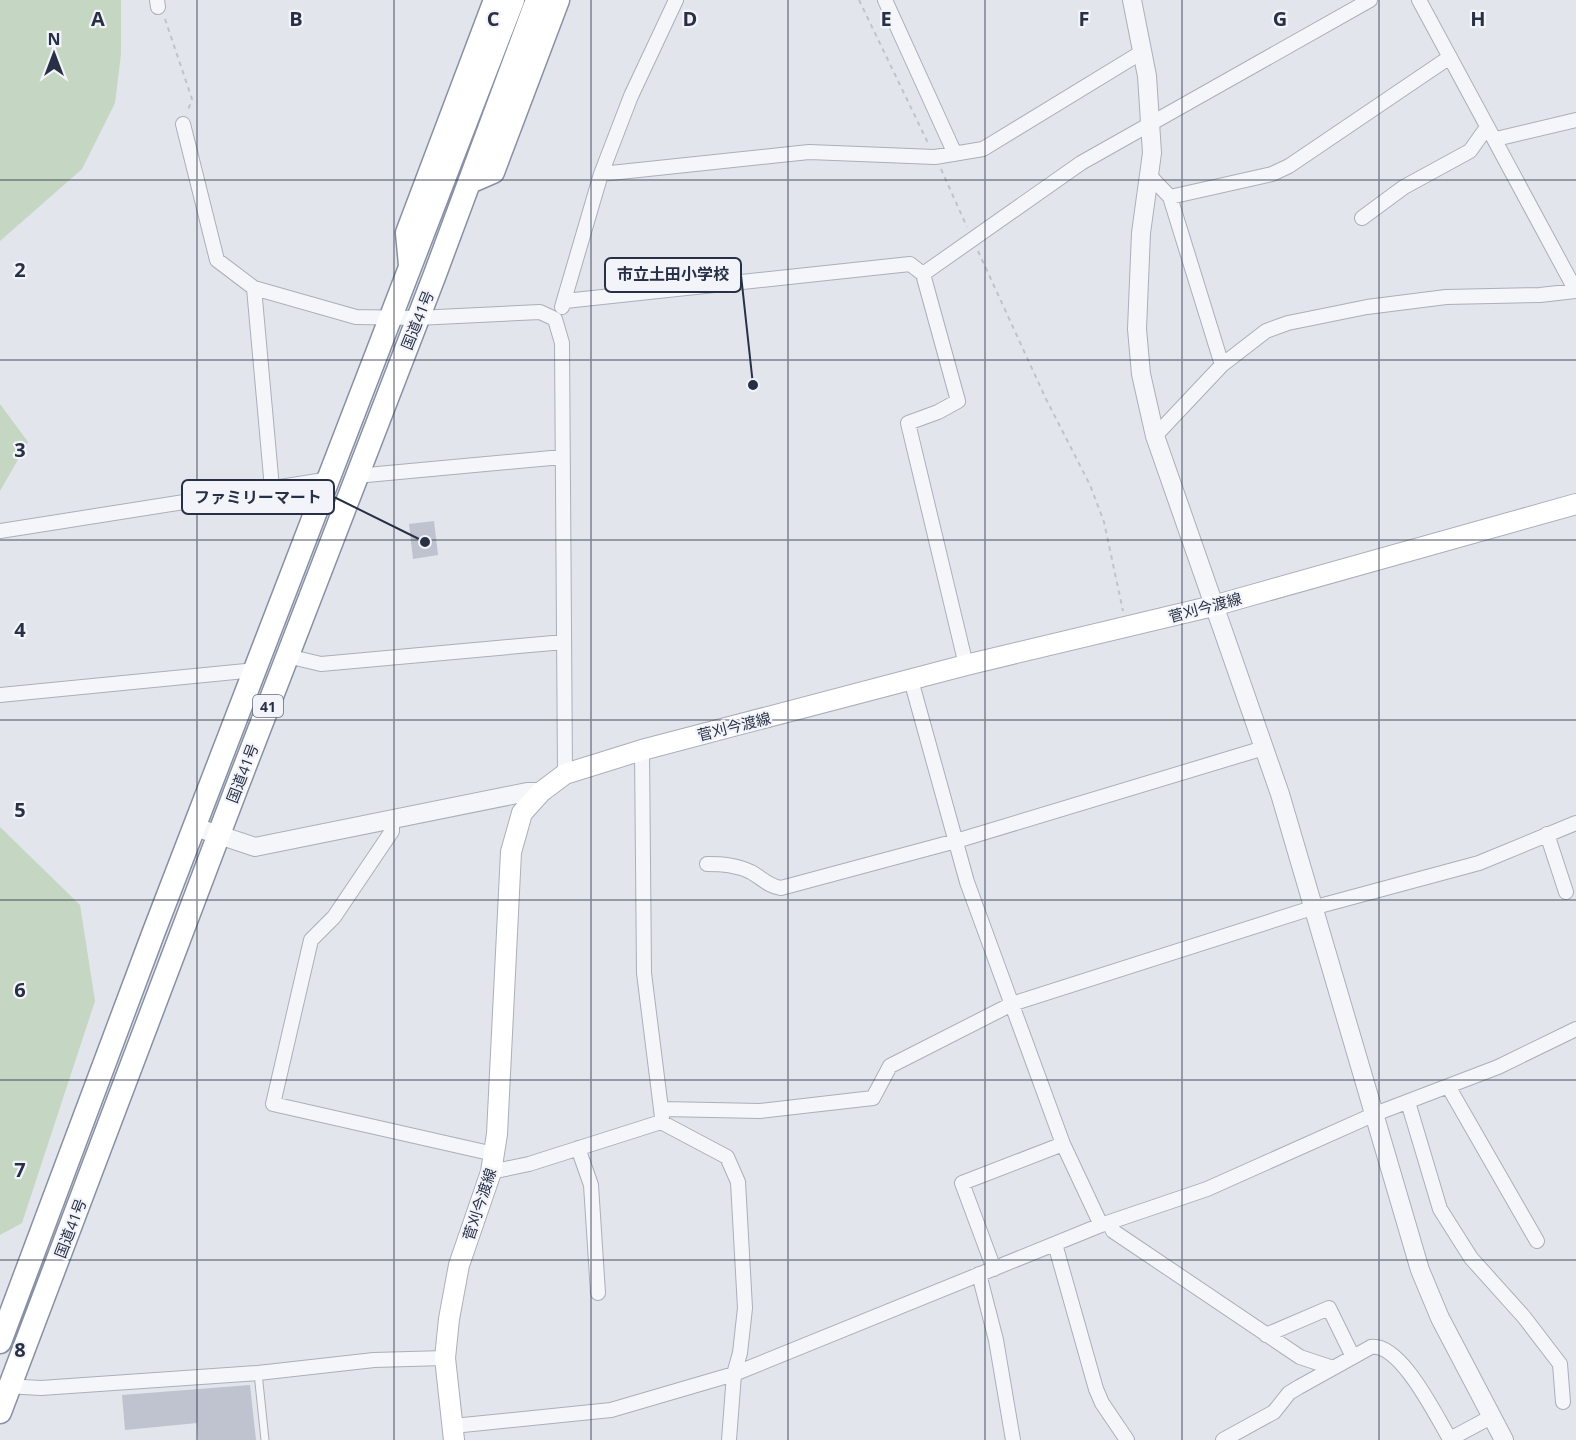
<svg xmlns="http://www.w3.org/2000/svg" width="1576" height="1440" font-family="'Open Sans','Noto Sans JP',sans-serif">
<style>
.green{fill:#c5d6c2}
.building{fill:#bec3cf}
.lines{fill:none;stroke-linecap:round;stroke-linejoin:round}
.service-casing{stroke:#aaafba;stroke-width:9}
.minor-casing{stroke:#aaafba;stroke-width:16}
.tertiary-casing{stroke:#aaafba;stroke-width:20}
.secondary-casing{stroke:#aaafba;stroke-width:22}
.trunk-casing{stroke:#8790a4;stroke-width:25}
.path{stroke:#c0c3ca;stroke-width:2;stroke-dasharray:4.5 4.5;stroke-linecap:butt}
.service{stroke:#f5f6f9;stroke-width:7}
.minor{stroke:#f5f6f9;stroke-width:14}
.tertiary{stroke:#f5f6f9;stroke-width:18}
.secondary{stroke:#fff;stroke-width:20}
.trunk{stroke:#fff;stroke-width:22}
.grid{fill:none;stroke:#283046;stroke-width:1.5;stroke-opacity:0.55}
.labels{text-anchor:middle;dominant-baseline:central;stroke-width:4.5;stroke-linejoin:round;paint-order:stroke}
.shield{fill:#f2f4f9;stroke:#656b7c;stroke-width:1.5}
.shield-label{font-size:14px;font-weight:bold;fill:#283046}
.street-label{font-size:15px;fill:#283046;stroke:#f2f4f9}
.grid-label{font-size:20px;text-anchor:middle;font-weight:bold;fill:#283046;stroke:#f2f4f9;stroke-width:4.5;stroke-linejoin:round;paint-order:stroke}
.leader{fill:none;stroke:#283046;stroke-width:2}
.callout-dot{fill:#283046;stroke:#f2f4f9;stroke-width:2}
.callout{fill:#f2f4f9;stroke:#283046;stroke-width:2}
.callout-label{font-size:16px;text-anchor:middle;font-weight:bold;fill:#283046}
</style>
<rect width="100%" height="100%" fill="#e2e5ec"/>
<path class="green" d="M 0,0 L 121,0 L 121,54 L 115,103 L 82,169 L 0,241 Z
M 0,404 L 28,442 L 0,491 Z
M 0,827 L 80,905 L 95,1001 L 22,1223 L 0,1235 Z"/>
<path class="building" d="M 434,521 L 438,555 L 413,559 L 409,524 Z
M 250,1385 L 256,1440 L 198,1440 L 197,1423 L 125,1430 L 122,1395 Z"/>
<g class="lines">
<defs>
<path id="service" d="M 258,1373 L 265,1440"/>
<path id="minor" d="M 157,0 L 158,7
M 885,0 L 955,154
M 1419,0 L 1576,291
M 183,124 L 217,260 L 254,288
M 1496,139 L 1576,120
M 601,174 L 809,152 L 935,157 L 983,149 L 1142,52
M 1149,175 L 1170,197 L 1222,365
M 1170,197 L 1272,174 L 1289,166 L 1450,57
M 1362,218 L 1404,187 L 1470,151 L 1487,127
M 923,274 L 1081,163 L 1370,0
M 565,301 L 910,264 L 923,274 L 958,401 L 938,412 L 908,423 L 966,665
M 562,307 L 601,174 L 631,96 L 676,0
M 1155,436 L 1222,365 L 1266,331 L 1288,323 L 1367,307 L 1446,297 L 1540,295 L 1576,291
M 356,476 L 562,457
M 272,488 L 254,288 L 356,317 L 417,318 L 540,312 L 555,319 L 562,343 L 565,774
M 0,531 L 330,479
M 287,656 L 321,664 L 564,642
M 911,680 L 967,882 L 1063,1144 L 1101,1225
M 0,695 L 256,670
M 642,750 L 644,973 L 662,1117
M 392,819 L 392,831 L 334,917 L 311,940 L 273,1104 L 494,1154
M 1547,834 L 1566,892
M 707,864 C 723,864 736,865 751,872 C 762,878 768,886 781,888 L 956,841 L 1264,748
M 1448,1086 L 1537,1241
M 1408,1102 L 1440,1209 L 1471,1258 L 1524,1317 L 1560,1364 L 1563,1402
M 663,1109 L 760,1111 L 873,1098 L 890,1066 L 1012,1004 L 1312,908 L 1479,863 L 1576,823
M 578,1148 L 591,1185 L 598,1293
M 491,1172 L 529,1164 L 661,1122 L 727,1157 L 738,1182 L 745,1308 L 740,1353 L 734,1374 L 729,1440
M 1109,1223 L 1113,1231 L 1300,1357 L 1333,1368
M 1055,1244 L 1096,1389 L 1102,1403 L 1127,1440
M 994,1269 L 962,1183 L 1063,1144
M 979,1274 L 996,1340 L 1013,1440
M 1266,1335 L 1329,1308 L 1353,1357
M 5,1386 L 41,1388 L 258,1373 L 374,1360 L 445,1358
M 453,1426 L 611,1410 L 734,1374 L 1101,1225 L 1207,1189 L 1375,1114 L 1498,1067 L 1576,1029
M 1223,1440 L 1274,1412 L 1289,1393 L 1299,1387 L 1371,1347 C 1401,1343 1436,1416 1450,1439 L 1491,1417"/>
<path id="tertiary" d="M 1132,0 L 1147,76 L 1152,153 L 1141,233 L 1137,329 L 1141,374 L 1155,436 L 1280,794 L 1420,1270 L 1440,1318 L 1504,1440
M 195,827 L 255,847 L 527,792 L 541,792"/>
<path id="secondary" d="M 454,1440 L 445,1358 L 449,1319 L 459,1265 L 491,1172 L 497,1134 L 511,852 L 522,813 L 541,792 L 565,774 L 642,750 L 966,665 L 1213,606 L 1576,504"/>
<path id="trunk" d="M 470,182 L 493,172 L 558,0
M 410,265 L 407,233 L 495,0
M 0,1342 L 153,934 L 513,0
M 0,1412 L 235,792 L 434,277 L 537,0"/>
</defs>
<use href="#service" class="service-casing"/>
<use href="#minor" class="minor-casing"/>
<use href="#tertiary" class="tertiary-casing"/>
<use href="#secondary" class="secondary-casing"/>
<use href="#trunk" class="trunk-casing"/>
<path class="path" d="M 859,0 L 928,143
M 165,19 L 192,99 L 188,110
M 941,169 L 967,227
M 978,251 L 1046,399 L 1090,485 L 1104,522 L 1123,611"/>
<use href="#service" class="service"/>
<use href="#minor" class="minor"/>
<use href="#tertiary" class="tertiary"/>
<use href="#secondary" class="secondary"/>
<use href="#trunk" class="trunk"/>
</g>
<path class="grid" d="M 197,0 L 197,1440M 394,0 L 394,1440M 591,0 L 591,1440M 788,0 L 788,1440M 985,0 L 985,1440M 1182,0 L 1182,1440M 1379,0 L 1379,1440M 0,180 L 1576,180M 0,360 L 1576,360M 0,540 L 1576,540M 0,720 L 1576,720M 0,900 L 1576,900M 0,1080 L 1576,1080M 0,1260 L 1576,1260"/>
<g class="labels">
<rect class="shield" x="253" y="695" width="30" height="22" rx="4.5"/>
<g class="shield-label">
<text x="268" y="706">41</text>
</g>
<g class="street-label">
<text transform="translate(417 320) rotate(-68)">国道41号</text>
<text transform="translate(1205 607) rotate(-15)">菅刈今渡線</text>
<text transform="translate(734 726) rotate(-14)">菅刈今渡線</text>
<text transform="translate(242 773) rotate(-69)">国道41号</text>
<text transform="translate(479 1204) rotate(-72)">菅刈今渡線</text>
<text transform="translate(70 1228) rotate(-69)">国道41号</text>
</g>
</g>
<g class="grid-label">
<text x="98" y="26">A</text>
<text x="296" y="26">B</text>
<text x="493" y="26">C</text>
<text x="690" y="26">D</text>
<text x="886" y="26">E</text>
<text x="1084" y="26">F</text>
<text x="1280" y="26">G</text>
<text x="1478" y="26">H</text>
<text x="20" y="277">2</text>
<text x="20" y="457">3</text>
<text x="20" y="637">4</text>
<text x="20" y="817">5</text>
<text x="20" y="997">6</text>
<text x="20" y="1177">7</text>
<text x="20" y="1357">8</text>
</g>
<path class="leader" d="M753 385L741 275M425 542L334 497"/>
<g class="callout-dot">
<circle cx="753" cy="385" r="6"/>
<circle cx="425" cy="542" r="6"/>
</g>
<g class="callout">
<rect x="605" y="258" width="136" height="34" rx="6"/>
<rect x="182" y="480" width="152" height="34" rx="6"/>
</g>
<g class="callout-label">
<text x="673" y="280">市立土田小学校</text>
<text x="258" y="503">ファミリーマート</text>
</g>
<g transform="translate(54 54)" stroke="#f2f4f9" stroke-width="4.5" paint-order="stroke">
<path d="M0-4.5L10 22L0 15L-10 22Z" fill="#283046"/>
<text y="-9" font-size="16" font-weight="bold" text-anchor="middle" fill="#283046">N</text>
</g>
</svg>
